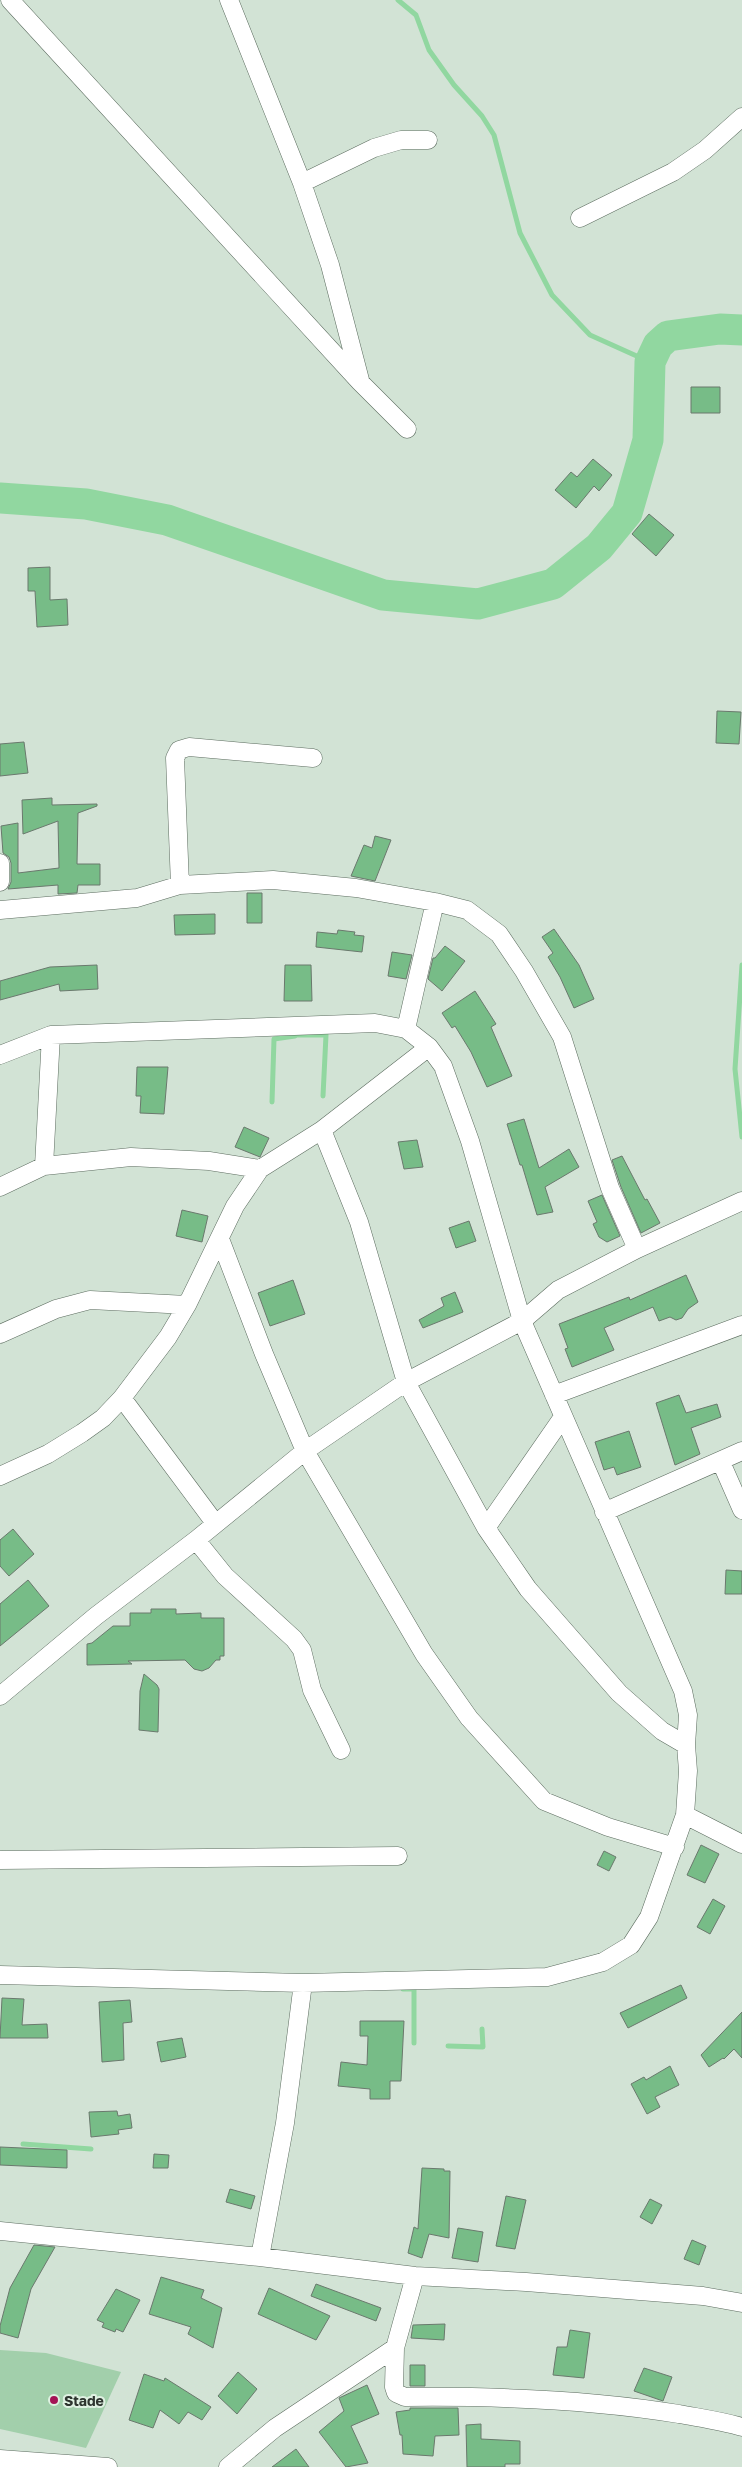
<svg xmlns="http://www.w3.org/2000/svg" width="742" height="2467" font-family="'Golos Text',sans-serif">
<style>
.green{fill:#a2cfab}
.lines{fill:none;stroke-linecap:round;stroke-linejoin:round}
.stream{stroke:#91d7a0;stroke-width:5}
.river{stroke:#91d7a0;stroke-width:31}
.building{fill:#77bc87;stroke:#6a796d}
.minor-casing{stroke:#5d6d60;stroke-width:19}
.minor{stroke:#fff;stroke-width:18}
.poi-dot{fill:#a41456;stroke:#dff1e2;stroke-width:2}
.labels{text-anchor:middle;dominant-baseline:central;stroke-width:4;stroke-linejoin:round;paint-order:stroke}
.poi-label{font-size:14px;font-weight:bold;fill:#2e352f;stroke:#dff1e2;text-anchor:start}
</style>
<rect width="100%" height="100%" fill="#d2e3d5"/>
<path class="green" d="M 0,2350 L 46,2353 L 121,2372 L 86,2448 L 0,2429 Z"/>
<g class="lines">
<path class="stream" d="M 398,0 L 416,15 L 429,50 L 454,85 L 482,116 L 494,135 L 520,233 L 552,295 L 590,335 L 650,362
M 742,965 L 735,1069 L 742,1137
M 297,1035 L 326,1035 L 323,1096
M 272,1102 L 274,1039 L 295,1036
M 403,1989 L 414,1989 L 414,2043
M 448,2046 L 483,2047 L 482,2029
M 23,2144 L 91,2149"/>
<path class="river" d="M 0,498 L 86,504 L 167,520 L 383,595 L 478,604 L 553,584 L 599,547 L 627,513 L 648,440 L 650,362 L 658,345 L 668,336 L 720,329 L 742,330"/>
</g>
<path class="building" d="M 691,387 L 720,387 L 720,413 L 691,413 Z
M 593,459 L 612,475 L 599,491 L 594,486 L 576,508 L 555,490 L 571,472 L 577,477 Z
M 649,514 L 674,535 L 656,556 L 632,534 Z
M 50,567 L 50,600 L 67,599 L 68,625 L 37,627 L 35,591 L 28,591 L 28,568 Z
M 717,711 L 741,712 L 739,744 L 716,743 Z
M 24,742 L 28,773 L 0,776 L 0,744 Z
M 52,798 L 52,805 L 97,804 L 97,806 L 78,813 L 77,864 L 100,864 L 100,885 L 78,885 L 77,893 L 58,894 L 58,885 L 8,889 L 11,882 L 11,863 L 9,857 L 3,853 L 1,826 L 18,823 L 18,873 L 59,868 L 58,821 L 23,834 L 22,800 Z
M 375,836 L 391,840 L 375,881 L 351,876 L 364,845 L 372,848 Z
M 247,893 L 262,893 L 262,923 L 247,923 Z
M 215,914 L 215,934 L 175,935 L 174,915 Z
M 554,929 L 579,965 L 594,999 L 574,1008 L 560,977 L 548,957 L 553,953 L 542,937 Z
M 338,930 L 355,932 L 354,935 L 364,936 L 362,952 L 316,947 L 317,932 L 337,934 Z
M 445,946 L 465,961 L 442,991 L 428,979 L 433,958 L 435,958 Z
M 392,952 L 412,955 L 406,979 L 388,976 Z
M 97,965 L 98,989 L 60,991 L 59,984 L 0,1000 L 0,981 L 50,967 Z
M 285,965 L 311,965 L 312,1001 L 284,1001 Z
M 475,991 L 496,1024 L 491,1027 L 512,1076 L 487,1087 L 471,1052 L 455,1026 L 452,1028 L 442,1013 Z
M 137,1067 L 168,1067 L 164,1114 L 140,1113 L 141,1096 L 136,1096 Z
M 524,1119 L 539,1168 L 569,1149 L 579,1167 L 545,1187 L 553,1212 L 537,1215 L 522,1165 L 520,1165 L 507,1124 Z
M 244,1127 L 269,1138 L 260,1157 L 235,1147 Z
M 417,1140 L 423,1167 L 404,1169 L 398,1142 Z
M 622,1156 L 645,1200 L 647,1199 L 660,1223 L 641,1233 L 621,1187 L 612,1160 Z
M 602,1195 L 620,1236 L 607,1242 L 599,1237 L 593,1224 L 597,1222 L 588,1201 Z
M 182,1210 L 208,1216 L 202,1242 L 176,1236 Z
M 469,1221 L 476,1241 L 456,1248 L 449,1228 Z
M 686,1275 L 698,1302 L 688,1309 L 682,1318 L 676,1320 L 670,1317 L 659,1321 L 653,1307 L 604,1328 L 614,1350 L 572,1367 L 565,1349 L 568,1348 L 559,1324 L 629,1297 L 630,1300 Z
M 293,1280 L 305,1314 L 270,1326 L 258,1293 Z
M 455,1292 L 463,1312 L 423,1328 L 419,1320 L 444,1306 L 441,1298 Z
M 679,1395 L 686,1413 L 717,1404 L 721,1417 L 691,1428 L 700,1454 L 675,1465 L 656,1403 Z
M 629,1431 L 641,1467 L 617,1475 L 614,1467 L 604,1470 L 595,1442 Z
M 13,1529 L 34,1554 L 9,1576 L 0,1566 L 0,1540 Z
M 726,1570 L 742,1571 L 742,1594 L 725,1594 Z
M 28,1580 L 49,1606 L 0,1646 L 0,1604 Z
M 151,1609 L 176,1609 L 176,1614 L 201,1613 L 201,1618 L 224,1618 L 224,1656 L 220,1656 L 220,1660 L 216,1660 L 209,1668 L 202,1671 L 194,1669 L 185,1660 L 128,1661 L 132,1664 L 87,1665 L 87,1644 L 92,1643 L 113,1626 L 130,1626 L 130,1613 L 151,1613 Z
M 144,1674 L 157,1685 L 159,1689 L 158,1732 L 139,1730 L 140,1691 Z
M 701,1845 L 719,1854 L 705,1883 L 687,1875 Z
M 604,1851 L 616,1857 L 609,1871 L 597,1865 Z
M 713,1899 L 725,1906 L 710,1934 L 697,1927 Z
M 681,1985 L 687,1998 L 628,2028 L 620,2013 Z
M 2,1998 L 24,1999 L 22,2025 L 47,2024 L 48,2038 L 0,2038 Z
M 130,2000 L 132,2022 L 123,2023 L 124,2060 L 102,2062 L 99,2002 Z
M 742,2012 L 742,2058 L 734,2049 L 724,2059 L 723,2058 L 709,2067 L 701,2055 Z
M 360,2021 L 404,2021 L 401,2081 L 390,2081 L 390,2099 L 370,2099 L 370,2089 L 338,2086 L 341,2062 L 367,2065 L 368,2036 L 360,2036 Z
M 182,2038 L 186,2057 L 161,2062 L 157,2042 Z
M 670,2066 L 679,2085 L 655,2097 L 660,2107 L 647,2114 L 631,2084 L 644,2077 L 646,2080 Z
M 117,2111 L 118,2116 L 130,2114 L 132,2128 L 118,2130 L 119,2134 L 91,2137 L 89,2112 Z
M 0,2147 L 67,2150 L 67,2168 L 0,2165 Z
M 154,2154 L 169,2155 L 168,2168 L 153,2168 Z
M 422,2168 L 444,2169 L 444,2171 L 450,2171 L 449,2238 L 429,2234 L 422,2258 L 408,2253 L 414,2227 L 418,2229 Z
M 230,2189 L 255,2196 L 251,2209 L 226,2202 Z
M 506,2196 L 526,2200 L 515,2249 L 496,2246 Z
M 650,2199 L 662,2205 L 652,2224 L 640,2217 Z
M 458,2228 L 483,2232 L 478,2262 L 452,2258 Z
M 692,2240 L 706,2246 L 699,2265 L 684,2259 Z
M 34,2245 L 55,2247 L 31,2289 L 18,2338 L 0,2333 L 0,2326 L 10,2288 Z
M 161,2277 L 204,2290 L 201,2298 L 222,2308 L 213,2348 L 188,2334 L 191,2327 L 149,2314 Z
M 316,2284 L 381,2308 L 376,2321 L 311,2296 Z
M 269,2288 L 330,2316 L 316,2340 L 258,2314 Z
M 116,2289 L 140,2300 L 123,2332 L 116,2329 L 115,2332 L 102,2327 L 104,2323 L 97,2320 Z
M 445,2324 L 444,2340 L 411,2338 L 413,2325 Z
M 570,2330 L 590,2333 L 584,2378 L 553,2375 L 557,2347 L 567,2347 Z
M 410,2365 L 425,2365 L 425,2386 L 410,2386 Z
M 644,2368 L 672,2377 L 663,2401 L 634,2391 Z
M 238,2372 L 257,2389 L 237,2414 L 218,2396 Z
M 144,2374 L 164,2381 L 165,2378 L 211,2407 L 202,2420 L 188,2412 L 179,2424 L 160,2410 L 153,2428 L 129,2420 Z
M 367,2385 L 379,2414 L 351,2426 L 368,2463 L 346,2467 L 319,2432 L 344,2411 L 339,2398 Z
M 410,2408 L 458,2408 L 459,2435 L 435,2436 L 433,2456 L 403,2454 L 402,2435 L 400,2435 L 396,2412 L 410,2410 Z
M 481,2424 L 481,2439 L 520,2441 L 520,2464 L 505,2464 L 505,2467 L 467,2467 L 466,2425 Z
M 296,2449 L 309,2467 L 272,2467 Z"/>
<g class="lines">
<defs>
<path id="minor" d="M 10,0 L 360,382 L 407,429
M 229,0 L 302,183 L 330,265 L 360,380
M 302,183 L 374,148 L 401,140 L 428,140
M 580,218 L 673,172 L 705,150 L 742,117
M 0,863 L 0,882
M 180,885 L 175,758 L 179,750 L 189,747 L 313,758
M 0,910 L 137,898 L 180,885 L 273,880 L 356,888 L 435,902 L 467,910 L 499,934 L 524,971 L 562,1037 L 610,1188 L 637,1249
M 406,1029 L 435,902
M 0,1055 L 51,1035 L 375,1023 L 406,1029 L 429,1047 L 443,1066 L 470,1141 L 522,1321 L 683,1691 L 688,1715 L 686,1745
M 44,1166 L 51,1035
M 0,1187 L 44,1166 L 131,1157 L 209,1161 L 260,1169
M 220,1239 L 264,1354 L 305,1451 L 424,1654 L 469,1718 L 544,1801 L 608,1827 L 675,1847
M 0,1334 L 56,1309 L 90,1300 L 187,1305
M 554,1395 L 742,1325
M 122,1398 L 215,1523
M 721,1462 L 742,1510
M 0,1476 L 48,1454 L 82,1433 L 103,1418 L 122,1398 L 168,1337 L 187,1305 L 235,1206 L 260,1169 L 322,1130 L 429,1047
M 604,1512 L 742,1451
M 486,1528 L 563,1417
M 196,1540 L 225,1576 L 294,1639 L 302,1650 L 312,1690 L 341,1750
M 0,1696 L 96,1616 L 196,1540 L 305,1451 L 406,1382 L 522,1321 L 558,1290 L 637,1249 L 742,1201
M 685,1815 L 742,1844
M 0,1860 L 398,1856
M 0,1975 L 303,1983 L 547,1977 L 603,1962 L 631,1945 L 649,1917 L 685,1815 L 688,1771 L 686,1745 L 662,1731 L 619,1693 L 528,1589 L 486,1528 L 406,1382 L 359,1222 L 322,1130
M 0,2231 L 260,2257 L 415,2276 L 526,2282 L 703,2296 L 742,2303
M 260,2257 L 285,2123 L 303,1983
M 395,2348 L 394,2387 L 396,2393 L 405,2397 C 496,2396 589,2399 679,2414 C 700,2418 722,2421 742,2427
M 0,2459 L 108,2467
M 228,2467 L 275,2428 L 395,2348 L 415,2276"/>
</defs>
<use href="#minor" class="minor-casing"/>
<use href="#minor" class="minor"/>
</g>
<circle class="poi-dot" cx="54" cy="2400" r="5"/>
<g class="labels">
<g class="poi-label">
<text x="64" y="2400">Stade</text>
</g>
</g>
</svg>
